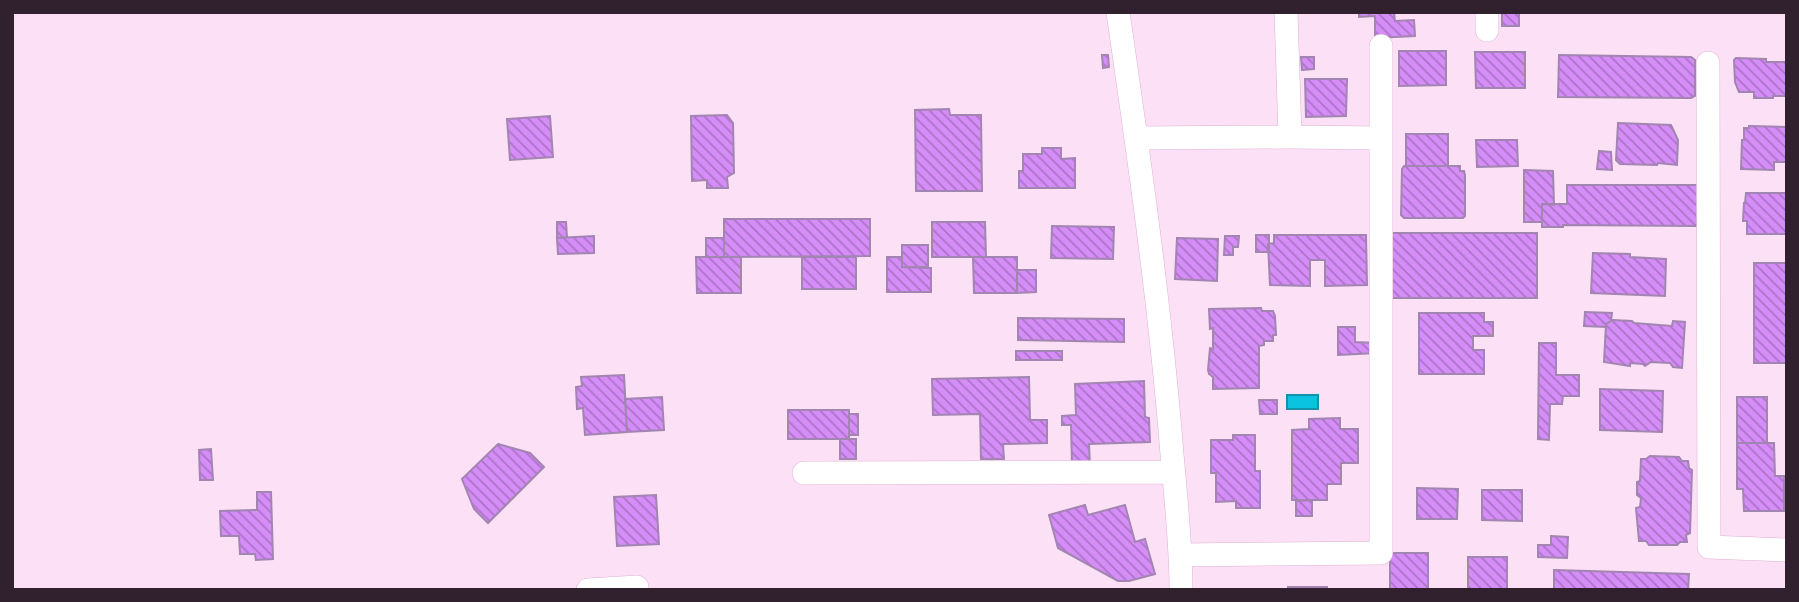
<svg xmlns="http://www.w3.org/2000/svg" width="1799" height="602" font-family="Manrope,sans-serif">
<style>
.water{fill:#09c3e1;stroke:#1592ab;stroke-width:2}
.building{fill:url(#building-back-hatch);stroke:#a285b1;stroke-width:2}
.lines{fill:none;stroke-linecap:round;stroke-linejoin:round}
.minor-casing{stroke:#deb1d4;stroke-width:24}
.minor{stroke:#fff;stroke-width:23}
</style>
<defs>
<pattern id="building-back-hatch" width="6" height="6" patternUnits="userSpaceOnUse" patternTransform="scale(1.75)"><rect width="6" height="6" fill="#d58df7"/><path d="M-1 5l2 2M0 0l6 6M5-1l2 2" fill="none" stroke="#ad73c8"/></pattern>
</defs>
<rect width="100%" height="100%" fill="#fce0f5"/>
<path class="water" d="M 1287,395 L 1318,395 L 1318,409 L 1287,409 Z"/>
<path class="building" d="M 1359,12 L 1394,12 L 1395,21 L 1414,20 L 1415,36 L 1375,38 L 1375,16 L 1359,17 Z
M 1502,12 L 1519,12 L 1519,26 L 1502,26 Z
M 1399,51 L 1446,51 L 1446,85 L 1399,86 Z
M 1475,52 L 1525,52 L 1525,88 L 1476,88 Z
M 1102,55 L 1108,55 L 1109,67 L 1103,68 Z
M 1559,55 L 1691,57 L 1695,60 L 1695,96 L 1691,98 L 1558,97 Z
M 1301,57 L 1314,57 L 1314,69 L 1302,70 Z
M 1736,58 L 1766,59 L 1766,62 L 1787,62 L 1787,96 L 1773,96 L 1773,98 L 1754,98 L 1754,92 L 1739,92 L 1735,82 L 1734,60 Z
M 1305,79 L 1347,79 L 1346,116 L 1306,117 Z
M 949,109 L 950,115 L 981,115 L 982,191 L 916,191 L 915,110 Z
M 727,115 L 733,123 L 734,173 L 727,177 L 728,188 L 707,188 L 707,180 L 692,181 L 691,116 Z
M 550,116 L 553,157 L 510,160 L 507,119 Z
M 1618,123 L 1671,125 L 1678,140 L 1677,165 L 1658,163 L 1657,165 L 1620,164 L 1616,160 Z
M 1749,126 L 1787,127 L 1787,162 L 1774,162 L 1774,170 L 1741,169 L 1742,140 L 1744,140 L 1744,128 L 1749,128 Z
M 1406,134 L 1448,134 L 1448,166 L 1406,166 Z
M 1476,140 L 1517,140 L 1518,166 L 1477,167 Z
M 1042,148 L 1061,148 L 1061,159 L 1075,158 L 1075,188 L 1019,188 L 1019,171 L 1023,171 L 1023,154 L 1042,154 Z
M 1599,151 L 1611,152 L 1612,170 L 1597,169 Z
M 1404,166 L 1460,166 L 1460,171 L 1464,171 L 1465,175 L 1465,216 L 1463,218 L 1404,218 L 1401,215 L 1402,169 Z
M 1524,170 L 1553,171 L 1554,205 L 1542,204 L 1542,222 L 1524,222 Z
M 1567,185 L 1701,185 L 1697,226 L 1563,225 L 1563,227 L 1542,227 L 1542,204 L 1567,204 Z
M 1746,193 L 1787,193 L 1787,234 L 1747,234 L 1747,221 L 1743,221 L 1744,203 L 1745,203 Z
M 724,219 L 870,219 L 870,256 L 724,257 Z
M 557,222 L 566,222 L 567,237 L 557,238 Z
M 932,222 L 985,222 L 986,257 L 932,257 Z
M 1052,226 L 1114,227 L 1113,259 L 1051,258 Z
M 1390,233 L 1537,233 L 1537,298 L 1391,298 Z
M 1256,235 L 1269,235 L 1269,252 L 1256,252 Z
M 1274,235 L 1366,235 L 1367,285 L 1325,286 L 1325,260 L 1310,260 L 1310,286 L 1270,285 L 1268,244 L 1274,243 Z
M 594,236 L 594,253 L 558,254 L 557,238 Z
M 1225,236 L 1239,236 L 1238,247 L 1233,247 L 1233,255 L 1224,255 Z
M 706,238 L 724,238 L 724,257 L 706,257 Z
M 1177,238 L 1218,239 L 1217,281 L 1175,279 Z
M 902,245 L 928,245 L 928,267 L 902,267 Z
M 1593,253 L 1630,254 L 1630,257 L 1666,259 L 1665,296 L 1591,293 Z
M 696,257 L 741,257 L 741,293 L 697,293 Z
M 802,257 L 856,257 L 856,289 L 802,289 Z
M 887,257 L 902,257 L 902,267 L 931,268 L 931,292 L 887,292 Z
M 973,257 L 1017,257 L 1017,293 L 974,293 Z
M 1754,263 L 1787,263 L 1787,363 L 1754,363 Z
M 1017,270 L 1036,270 L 1036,292 L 1017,293 Z
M 1261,308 L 1262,311 L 1273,311 L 1275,316 L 1276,335 L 1273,335 L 1273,341 L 1264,341 L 1264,345 L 1259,346 L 1259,388 L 1213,389 L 1213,377 L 1209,374 L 1208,370 L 1210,348 L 1213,349 L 1213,328 L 1210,329 L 1209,309 Z
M 1585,312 L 1612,313 L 1611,321 L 1606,324 L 1606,327 L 1584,326 Z
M 1419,313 L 1484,313 L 1484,322 L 1493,322 L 1493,336 L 1473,336 L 1473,350 L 1484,350 L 1484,374 L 1419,374 Z
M 1018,318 L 1124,319 L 1124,342 L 1018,340 Z
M 1613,320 L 1632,321 L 1634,323 L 1672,326 L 1673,321 L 1685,322 L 1682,368 L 1673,367 L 1670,363 L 1651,362 L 1645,366 L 1643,364 L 1630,363 L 1630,366 L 1604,362 L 1606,324 Z
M 1338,327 L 1355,327 L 1355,342 L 1377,343 L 1377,353 L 1338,355 Z
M 1539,343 L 1556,343 L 1556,375 L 1579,375 L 1579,396 L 1563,396 L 1562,404 L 1550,404 L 1549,440 L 1538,439 Z
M 1016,351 L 1062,351 L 1062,360 L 1016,360 Z
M 624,375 L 627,432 L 585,435 L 583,408 L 577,409 L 576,387 L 582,386 L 581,377 Z
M 1029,377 L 1030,420 L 1047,420 L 1047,443 L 1003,444 L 1004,459 L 981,459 L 980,414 L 933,415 L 932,379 Z
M 1144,381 L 1145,417 L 1149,418 L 1150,442 L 1089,444 L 1090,466 L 1072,464 L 1071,425 L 1062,425 L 1062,416 L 1076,415 L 1075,384 Z
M 1600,389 L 1663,391 L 1662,432 L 1600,430 Z
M 662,397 L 664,430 L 627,432 L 625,399 Z
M 1737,397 L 1767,397 L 1767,443 L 1737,443 Z
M 1259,400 L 1277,400 L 1277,414 L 1260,414 Z
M 788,410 L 849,410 L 849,439 L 788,439 Z
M 849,414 L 858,414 L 858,435 L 849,435 Z
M 1340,418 L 1340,429 L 1358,429 L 1358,463 L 1341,463 L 1341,484 L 1327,484 L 1327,500 L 1292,500 L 1292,430 L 1309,429 L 1309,419 Z
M 1233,435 L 1255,435 L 1255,471 L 1260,471 L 1260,508 L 1236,508 L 1236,501 L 1216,502 L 1216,473 L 1211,473 L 1211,440 L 1233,440 Z
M 840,439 L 856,439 L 856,459 L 840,459 Z
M 1737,443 L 1774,443 L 1775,476 L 1784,476 L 1784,511 L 1744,511 L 1743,489 L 1737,489 Z
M 498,444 L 530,453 L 544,467 L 488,523 L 474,509 L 462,479 Z
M 211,449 L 213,480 L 200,480 L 199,450 Z
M 1650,456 L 1679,457 L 1682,461 L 1688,461 L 1689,468 L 1692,470 L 1690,533 L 1686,535 L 1687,542 L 1680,542 L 1677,545 L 1649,545 L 1646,541 L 1639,541 L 1636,508 L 1640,507 L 1641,498 L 1637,495 L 1637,482 L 1640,481 L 1641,459 L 1646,459 Z
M 1417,488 L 1458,489 L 1457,519 L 1417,519 Z
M 1482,490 L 1522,490 L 1522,521 L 1482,520 Z
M 257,492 L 271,492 L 273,559 L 256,560 L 255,554 L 240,554 L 239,536 L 221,536 L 220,511 L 257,510 Z
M 656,495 L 659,544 L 617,546 L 614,497 Z
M 1312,500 L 1312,516 L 1296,516 L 1296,501 Z
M 1085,505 L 1088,515 L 1125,505 L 1135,542 L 1145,539 L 1155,574 L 1129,581 L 1118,581 L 1058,548 L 1049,515 Z
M 1551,536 L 1568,537 L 1567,558 L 1538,557 L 1538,545 L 1551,545 Z
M 1390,553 L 1428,553 L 1428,590 L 1390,590 Z
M 1468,557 L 1507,557 L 1507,590 L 1468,590 Z
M 1554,570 L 1689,574 L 1688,590 L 1554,590 Z
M 1288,587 L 1327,587 L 1327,590 L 1288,590 Z"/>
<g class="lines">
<defs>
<path id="minor" d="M 1118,12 C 1138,151 1158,290 1170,430 C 1174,483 1181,536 1181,590
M 1286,12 L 1290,137
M 1487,12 L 1487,30
M 1708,63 L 1709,547 L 1787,550
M 1136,138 L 1290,137 L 1381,138
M 804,473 L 1173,472
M 1181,555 L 1381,553 L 1381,46
M 588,590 L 637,587"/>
</defs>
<use href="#minor" class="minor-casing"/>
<use href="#minor" class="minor"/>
</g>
<rect width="1799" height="602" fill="none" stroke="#31202e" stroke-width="28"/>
</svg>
